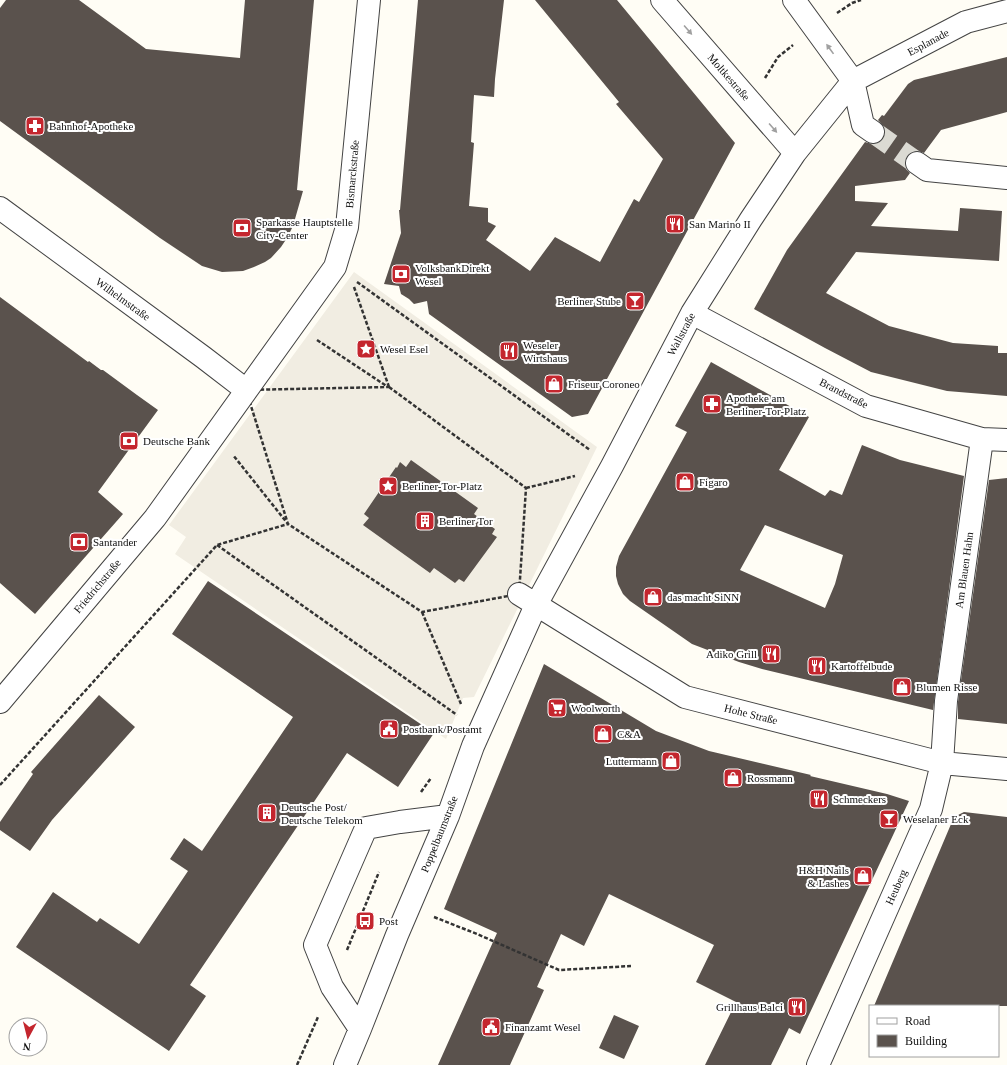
<svg xmlns="http://www.w3.org/2000/svg" width="1007" height="1065" font-family="Georgia,serif">
<style>
.plaza{fill:#f1ede2}
.building{fill:#5a524d;fill-rule:evenodd}
.lines{fill:none;stroke-linecap:round;stroke-linejoin:round}
.minor-tunnel{stroke:#dbdad3;stroke-width:22;stroke-dasharray:22 11;stroke-linecap:butt}
.minor-casing{stroke:#444;stroke-width:24}
.path{stroke:#333;stroke-width:2.5;stroke-dasharray:4 2;stroke-linecap:butt}
.minor{stroke:#fff;stroke-width:22}
.oneway{fill:#a0a0a0}
.labels{text-anchor:middle;dominant-baseline:central;stroke-width:4;stroke-linejoin:round;paint-order:stroke}
.street-label{font-size:11px;fill:#111;stroke:#fff}
.poi-label{font-size:11px;fill:#111;stroke:#fff;text-anchor:start}
</style>
<rect width="100%" height="100%" fill="#fffdf5"/>
<path class="plaza" d="M 354,272 L 597,447 L 474,697 L 463,698 L 446,739 L 175,554 L 186,537 L 169,525 Z"/>
<path class="building" d="M 6,0 L 79,0 L 146,49 L 240,58 L 245,0 L 314,0 L 297,190 L 303,191 L 293,226 L 287,238 L 281,247 L 271,258 L 265,262 L 254,267 L 243,271 L 222,272 L 202,266 L 160,238 L 0,121 L 0,8 Z
M 418,0 L 504,0 L 495,79 L 494,97 L 474,95 L 471,142 L 474,143 L 469,206 L 488,208 L 488,222 L 496,226 L 486,240 L 530,271 L 555,237 L 600,262 L 634,199 L 639,202 L 663,159 L 616,104 L 619,102 L 535,0 L 617,0 L 735,143 L 588,414 L 572,417 L 429,314 L 427,301 L 414,304 L 409,299 L 401,294 L 399,286 L 384,284 L 401,233 L 399,210 L 400,210 Z
M 1007,57 L 1007,112 L 941,130 L 924,153 L 918,151 L 912,152 L 907,156 L 905,162 L 906,169 L 910,173 L 905,180 L 855,186 L 855,201 L 888,203 L 871,226 L 958,231 L 960,208 L 1002,211 L 999,261 L 856,252 L 826,293 L 889,326 L 953,343 L 998,346 L 998,353 L 1007,353 L 1007,396 L 947,391 L 871,372 L 825,348 L 754,309 L 787,250 L 865,142 L 872,144 L 879,143 L 883,139 L 885,133 L 884,127 L 878,120 L 882,115 L 884,116 L 908,84 L 914,80 Z
M 0,297 L 88,362 L 89,361 L 101,370 L 103,370 L 137,395 L 158,410 L 98,492 L 123,514 L 35,614 L 0,583 Z
M 711,362 L 809,417 L 779,470 L 825,496 L 830,490 L 842,495 L 862,445 L 900,460 L 964,476 L 933,710 L 762,669 L 739,662 L 692,644 L 630,601 L 623,594 L 618,584 L 616,576 L 616,567 L 619,556 L 687,432 L 675,426 ZM 765,525 L 843,555 L 835,584 L 825,608 L 740,570 Z
M 411,460 L 478,508 L 474,514 L 495,529 L 492,534 L 497,537 L 464,582 L 459,579 L 455,583 L 434,568 L 430,573 L 363,525 L 369,518 L 364,514 L 396,467 L 397,468 L 400,462 L 406,467 Z
M 1007,478 L 1007,724 L 958,719 L 958,702 L 989,480 Z
M 208,581 L 434,733 L 398,787 L 347,753 L 190,985 L 206,996 L 169,1051 L 16,947 L 53,892 L 97,922 L 100,918 L 139,944 L 188,871 L 170,859 L 184,838 L 202,851 L 293,717 L 172,634 Z
M 544,664 L 656,731 L 709,751 L 811,775 L 810,776 L 887,794 L 909,801 L 800,1034 L 789,1028 L 771,1065 L 705,1065 L 736,1002 L 696,982 L 714,945 L 609,894 L 584,946 L 561,934 L 537,987 L 544,990 L 510,1065 L 438,1065 L 497,933 L 444,909 Z
M 99,695 L 135,727 L 52,820 L 30,851 L 0,830 L 0,822 L 33,774 L 31,772 Z
M 964,812 L 1007,817 L 1007,1006 L 874,1006 L 954,817 Z
M 614,1015 L 639,1026 L 624,1059 L 599,1048 Z"/>
<g class="lines">
<path class="minor-tunnel" d="M 873,132 L 917,163"/>
<defs>
<path id="minor" d="M 662,0 L 795,153
M 794,0 L 853,81 L 863,125 L 873,132
M 917,163 L 927,170 L 1007,178
M 0,208 L 203,357 L 246,390
M 692,313 L 866,406 L 982,439 L 1007,440
M 519,594 L 685,697 L 942,763 L 1007,769
M 0,702 L 155,518 L 335,267 L 347,227 L 369,0
M 360,1029 L 332,987 L 315,945 L 366,828 L 400,822 L 448,816
M 345,1065 L 360,1029 L 397,935 L 448,816 L 473,746 L 536,605 L 612,466 L 692,313 L 751,219 L 795,153 L 853,81 L 966,22 L 1007,11
M 818,1065 L 931,809 L 942,763 L 946,701 L 982,439"/>
</defs>
<use href="#minor" class="minor-casing"/>
<path class="path" d="M 837,13 L 852,3 L 861,0
M 765,78 L 778,57 L 793,45
M 357,282 L 590,450
M 354,287 L 389,387
M 317,340 L 388,387
M 389,387 L 526,488 L 519,594 L 422,612 L 288,524 L 246,390 Z
M 526,488 L 575,476
M 217,545 L 457,715
M 422,612 L 461,704
M 0,785 L 217,545 L 288,524 L 233,455
M 421,792 L 431,778
M 434,917 L 477,934 L 559,970 L 631,966
M 347,950 L 379,872
M 297,1065 L 318,1017"/>
<use href="#minor" class="minor"/>
</g>
<defs><path id="oneway-solid" d="M-6-.8H1V-3.2L6.5 0L1 3.2V.8H-6Z"/></defs>
<g class="oneway">
<use href="#oneway-solid" transform="translate(688 30) rotate(49)"/>
<use href="#oneway-solid" transform="translate(830 49) rotate(-126)"/>
<use href="#oneway-solid" transform="translate(773 128) rotate(49)"/>
</g>
<defs>
<symbol id="pharmacy-square" viewBox="-11 -11 22 22"><rect x="-9" y="-9" width="18" height="18" rx="4" fill="#c4262e" stroke="#fff"/><path d="M-2-6h4v4h4v4h-4v4h-4v-4h-4v-4h4Z" fill="#fff"/></symbol>
<symbol id="restaurant-square" viewBox="-11 -11 22 22"><rect x="-9" y="-9" width="18" height="18" rx="4" fill="#c4262e" stroke="#fff"/><path d="M-5-6h1v4h1v-4h1v4h1v-4h1v5L-1.5 .5V6h-2V.5L-5-1ZM5-6V6H3V1.5H1.5Q1.5-4 5-6Z" fill="#fff"/></symbol>
<symbol id="bank-square" viewBox="-11 -11 22 22"><rect x="-9" y="-9" width="18" height="18" rx="4" fill="#c4262e" stroke="#fff"/><path d="M-6-4H6V4H-6ZM0-2.3a2.3 2.3 0 1 0 0 4.6a2.3 2.3 0 1 0 0-4.6Z" fill="#fff"/></symbol>
<symbol id="bar-square" viewBox="-11 -11 22 22"><rect x="-9" y="-9" width="18" height="18" rx="4" fill="#c4262e" stroke="#fff"/><path d="M-6-5H6L.8 .8V4.5H3.5V6h-7V4.5H-.8V.8Z" fill="#fff"/></symbol>
<symbol id="sight-square" viewBox="-11 -11 22 22"><rect x="-9" y="-9" width="18" height="18" rx="4" fill="#c4262e" stroke="#fff"/><path d="M0-6L1.8-2.2L6-1.7L2.9 1.2L3.7 5.4L0 3.3L-3.7 5.4L-2.9 1.2L-6-1.7L-1.8-2.2Z" fill="#fff"/></symbol>
<symbol id="shop-square" viewBox="-11 -11 22 22"><rect x="-9" y="-9" width="18" height="18" rx="4" fill="#c4262e" stroke="#fff"/><path d="M-5-2.5h2.3a2.7 3.5 0 0 1 5.4 0H5L5.5 6h-11ZM-1.5-2.5h3a1.5 2.3 0 0 0-3 0Z" fill="#fff"/></symbol>
<symbol id="building-square" viewBox="-11 -11 22 22"><rect x="-9" y="-9" width="18" height="18" rx="4" fill="#c4262e" stroke="#fff"/><path d="M-4-6H4V6H1V3H-1V6H-4ZM-2.5-4.3h1.7v1.8h-1.7ZM.8-4.3h1.7v1.8H.8ZM-2.5-1h1.7V.8h-1.7ZM.8-1h1.7V.8H.8Z" fill="#fff"/></symbol>
<symbol id="supermarket-square" viewBox="-11 -11 22 22"><rect x="-9" y="-9" width="18" height="18" rx="4" fill="#c4262e" stroke="#fff"/><path d="M-6-5.5h2.5l.6 2H6L4.5 2H-2.5L-4.4-4H-6ZM-1.5 3.2a1.3 1.3 0 1 0 .1 0ZM3 3.2a1.3 1.3 0 1 0 .1 0Z" fill="#fff"/></symbol>
<symbol id="civic-square" viewBox="-11 -11 22 22"><rect x="-9" y="-9" width="18" height="18" rx="4" fill="#c4262e" stroke="#fff"/><path d="M-.6-6.5H3V-4.5H.6V-3L4-1V1h2V6H-6V1h2V-1L-.6-3ZM-1.2 2.5V6h2.4V2.5Z" fill="#fff"/></symbol>
<symbol id="bus-square" viewBox="-11 -11 22 22"><rect x="-9" y="-9" width="18" height="18" rx="4" fill="#c4262e" stroke="#fff"/><path d="M-5-6H5V4H4V6H2V4H-2V6H-4V4H-5ZM-3.5-4V0h7V-4ZM-3.5 1.2v1.5H-2V1.2ZM2 1.2v1.5H3.5V1.2Z" fill="#fff"/></symbol>
</defs>
<g fill-rule="evenodd">
<use href="#pharmacy-square" x="24" y="115" width="22" height="22"/>
<use href="#restaurant-square" x="664" y="213" width="22" height="22"/>
<use href="#bank-square" x="231" y="217" width="22" height="22"/>
<use href="#bank-square" x="390" y="263" width="22" height="22"/>
<use href="#bar-square" x="624" y="290" width="22" height="22"/>
<use href="#sight-square" x="355" y="338" width="22" height="22"/>
<use href="#restaurant-square" x="498" y="340" width="22" height="22"/>
<use href="#shop-square" x="543" y="373" width="22" height="22"/>
<use href="#pharmacy-square" x="701" y="393" width="22" height="22"/>
<use href="#bank-square" x="118" y="430" width="22" height="22"/>
<use href="#shop-square" x="674" y="471" width="22" height="22"/>
<use href="#sight-square" x="377" y="475" width="22" height="22"/>
<use href="#building-square" x="414" y="510" width="22" height="22"/>
<use href="#bank-square" x="68" y="531" width="22" height="22"/>
<use href="#shop-square" x="642" y="586" width="22" height="22"/>
<use href="#restaurant-square" x="760" y="643" width="22" height="22"/>
<use href="#restaurant-square" x="806" y="655" width="22" height="22"/>
<use href="#shop-square" x="891" y="676" width="22" height="22"/>
<use href="#supermarket-square" x="546" y="697" width="22" height="22"/>
<use href="#civic-square" x="378" y="718" width="22" height="22"/>
<use href="#shop-square" x="592" y="723" width="22" height="22"/>
<use href="#shop-square" x="660" y="750" width="22" height="22"/>
<use href="#shop-square" x="722" y="767" width="22" height="22"/>
<use href="#restaurant-square" x="808" y="788" width="22" height="22"/>
<use href="#building-square" x="256" y="802" width="22" height="22"/>
<use href="#bar-square" x="878" y="808" width="22" height="22"/>
<use href="#shop-square" x="852" y="865" width="22" height="22"/>
<use href="#bus-square" x="354" y="910" width="22" height="22"/>
<use href="#restaurant-square" x="786" y="996" width="22" height="22"/>
<use href="#civic-square" x="480" y="1016" width="22" height="22"/>
</g>
<g class="labels">
<g class="street-label">
<text transform="translate(928 42) rotate(-28)">Esplanade</text>
<text transform="translate(729 77) rotate(49)">Moltkestraße</text>
<text transform="translate(352 174) rotate(-85)">Bismarckstraße</text>
<text transform="translate(123 299) rotate(36)">Wilhelmstraße</text>
<text transform="translate(681 334) rotate(-62)">Wallstraße</text>
<text transform="translate(844 393) rotate(27)">Brandstraße</text>
<text transform="translate(964 570) rotate(-82)">Am Blauen Hahn</text>
<text transform="translate(97 586) rotate(-50)">Friedrichstraße</text>
<text transform="translate(751 714) rotate(14)">Hohe Straße</text>
<text transform="translate(439 834) rotate(-68)">Poppelbaumstraße</text>
<text transform="translate(896 887) rotate(-66)">Heuberg</text>
</g>
<g class="poi-label">
<text x="49" y="126">Bahnhof-Apotheke</text>
<text x="256" y="222">Sparkasse Hauptstelle<tspan x="256" dy="13">City-Center</tspan></text>
<text x="689" y="224">San Marino II</text>
<text x="415" y="268">VolksbankDirekt<tspan x="415" dy="13">Wesel</tspan></text>
<text x="621" y="301" text-anchor="end">Berliner Stube</text>
<text x="523" y="345">Weseler<tspan x="523" dy="13">Wirtshaus</tspan></text>
<text x="380" y="349">Wesel Esel</text>
<text x="568" y="384">Friseur Coroneo</text>
<text x="726" y="398">Apotheke am<tspan x="726" dy="13">Berliner-Tor-Platz</tspan></text>
<text x="143" y="441">Deutsche Bank</text>
<text x="699" y="482">Figaro</text>
<text x="402" y="486">Berliner-Tor-Platz</text>
<text x="439" y="521">Berliner Tor</text>
<text x="93" y="542">Santander</text>
<text x="667" y="597">das macht SiNN</text>
<text x="757" y="654" text-anchor="end">Adiko Grill</text>
<text x="831" y="666">Kartoffelbude</text>
<text x="916" y="687">Blumen Risse</text>
<text x="571" y="708">Woolworth</text>
<text x="403" y="729">Postbank/Postamt</text>
<text x="617" y="734">C&amp;A</text>
<text x="657" y="761" text-anchor="end">Luttermann</text>
<text x="747" y="778">Rossmann</text>
<text x="833" y="799">Schmeckers</text>
<text x="281" y="807">Deutsche Post/<tspan x="281" dy="13">Deutsche Telekom</tspan></text>
<text x="903" y="819">Weselaner Eck</text>
<text x="849" y="870" text-anchor="end">H&amp;H Nails<tspan x="849" dy="13">&amp; Lashes</tspan></text>
<text x="379" y="921">Post</text>
<text x="783" y="1007" text-anchor="end">Grillhaus Balci</text>
<text x="505" y="1027">Finanzamt Wesel</text>
</g>
</g>
<rect x="869" y="1005" width="130" height="52" fill="#ffffff" stroke="#a0a0a0"/>
<rect x="877" y="1018" width="20" height="6" fill="#ffffff" stroke="#a0a0a0"/>
<text x="905" y="1025" font-size="12" fill="#111111">Road</text>
<rect x="877" y="1035" width="20" height="12" fill="#5a524d" stroke="#a0a0a0"/>
<text x="905" y="1045" font-size="12" fill="#111111">Building</text>
<g transform="translate(28 1037) rotate(187)"><circle r="19" fill="#ffffff" stroke="#a0a0a0"/>
<path d="M0-3L7 15L0 10L-7 15Z" fill="#c4262e"/>
<text y="-6" font-size="11" font-weight="bold" text-anchor="middle" fill="#111111">N</text>
</g>
</svg>
